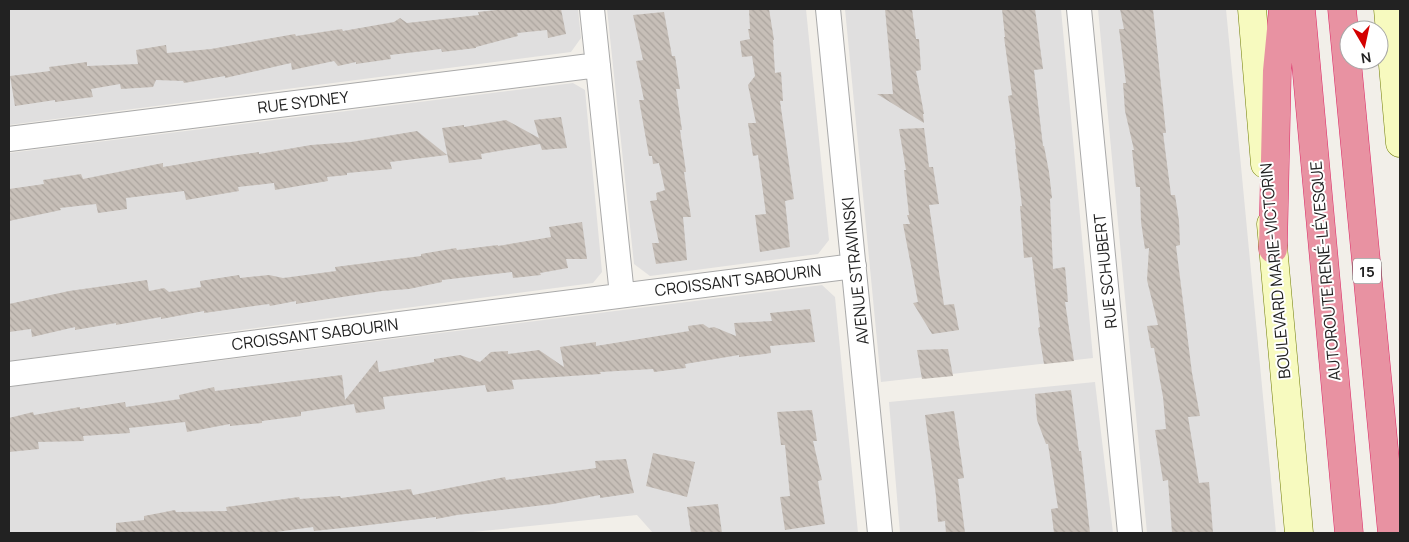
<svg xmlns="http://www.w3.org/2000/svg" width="1409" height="542" font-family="Manrope,sans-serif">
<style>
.residential{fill:#e0dfdf}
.building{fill:url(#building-back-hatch)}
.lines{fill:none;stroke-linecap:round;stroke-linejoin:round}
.street-casing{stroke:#a9a9a9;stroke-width:26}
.secondary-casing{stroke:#707d05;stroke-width:29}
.highway-casing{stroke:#dc2a67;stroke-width:29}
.street{stroke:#fff;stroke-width:24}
.secondary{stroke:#f7fabf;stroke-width:28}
.highway{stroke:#e892a2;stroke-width:28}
.labels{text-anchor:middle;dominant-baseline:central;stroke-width:4;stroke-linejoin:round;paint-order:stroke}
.shield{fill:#fff;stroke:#646464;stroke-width:1}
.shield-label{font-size:15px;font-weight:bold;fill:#222}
.street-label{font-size:16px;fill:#222;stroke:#fff}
</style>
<defs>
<pattern id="building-back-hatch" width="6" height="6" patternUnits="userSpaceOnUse" patternTransform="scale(1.25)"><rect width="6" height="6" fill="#c7bfb8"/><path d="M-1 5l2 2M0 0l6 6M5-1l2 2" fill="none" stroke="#aba49e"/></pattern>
</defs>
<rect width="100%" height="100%" fill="#f2efe9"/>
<path class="residential" d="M 9,9 L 578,9 L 581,38 L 571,52 L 9,125 Z
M 607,9 L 806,9 L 829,240 L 818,254 L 650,276 L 634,264 Z
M 845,9 L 1061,9 L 1093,358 L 881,382 Z
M 1098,9 L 1226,9 L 1276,533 L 1147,533 Z
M 573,83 L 585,90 L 602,272 L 593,283 L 9,361 L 9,153 Z
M 822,285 L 835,297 L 858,533 L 653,533 L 637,515 L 463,533 L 9,533 L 9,387 Z
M 1095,382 L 1113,533 L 900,533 L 889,402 Z"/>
<path class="building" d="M 505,9 L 561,9 L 566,34 L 548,38 L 547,30 L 517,33 L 518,36 L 476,47 L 476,48 L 442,52 L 441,49 L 390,55 L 391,59 L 356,64 L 356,62 L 338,66 L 334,61 L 292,70 L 291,63 L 225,78 L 225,76 L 184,83 L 183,81 L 156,80 L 153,87 L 121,89 L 120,84 L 91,89 L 93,97 L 55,102 L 55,100 L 15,106 L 10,76 L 50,71 L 49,67 L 87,62 L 87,66 L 138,64 L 136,50 L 166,45 L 167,53 L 211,49 L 295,34 L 296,36 L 342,29 L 343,31 L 394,22 L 400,18 L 407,23 L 479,15 L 478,12 Z
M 749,9 L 769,9 L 774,40 L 773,40 L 775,73 L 781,72 L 783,101 L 780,101 L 794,199 L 785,201 L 790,247 L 760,252 L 755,215 L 766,214 L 758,155 L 753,156 L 748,123 L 756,123 L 748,85 L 755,76 L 752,56 L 742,57 L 740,41 L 750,39 L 748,29 L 750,29 Z
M 885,9 L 912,9 L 916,39 L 919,39 L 921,70 L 916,71 L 924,114 L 923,114 L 924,123 L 877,94 L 893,94 Z
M 1002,9 L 1035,9 L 1043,69 L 1034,70 L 1043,146 L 1044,146 L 1049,172 L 1052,198 L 1050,199 L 1053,269 L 1065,267 L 1068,302 L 1065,302 L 1074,361 L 1044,364 L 1038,328 L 1040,327 L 1032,257 L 1024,258 L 1020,206 L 1022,206 L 1015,149 L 1016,149 L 1008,96 L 1012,95 L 1004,37 L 1005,37 Z
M 1120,9 L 1153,9 L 1166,133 L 1163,133 L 1171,195 L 1175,195 L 1179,221 L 1180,245 L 1176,246 L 1192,373 L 1200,416 L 1188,417 L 1199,483 L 1209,482 L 1213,533 L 1172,533 L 1168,480 L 1163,481 L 1155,430 L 1166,429 L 1163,397 L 1154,348 L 1151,348 L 1147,326 L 1158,325 L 1147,280 L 1149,248 L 1145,249 L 1141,222 L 1140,187 L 1136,187 L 1132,150 L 1134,150 L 1125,111 L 1123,83 L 1126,83 L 1119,29 L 1124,29 Z
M 664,12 L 672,56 L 675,56 L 680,89 L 676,89 L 682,130 L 680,130 L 686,172 L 684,172 L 691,217 L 683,217 L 687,260 L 656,264 L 652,243 L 659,243 L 650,201 L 657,200 L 656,193 L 665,190 L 659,163 L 653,164 L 652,156 L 649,156 L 639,100 L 644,100 L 636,61 L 643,60 L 633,15 Z
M 561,117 L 567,148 L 542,150 L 540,144 L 481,154 L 482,159 L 449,163 L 442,128 L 464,125 L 464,127 L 506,120 L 539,138 L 534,120 Z
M 924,128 L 929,167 L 933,167 L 939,204 L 929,205 L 944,305 L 954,304 L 959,330 L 932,334 L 913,303 L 918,302 L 903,224 L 910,224 L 907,215 L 909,215 L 904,170 L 906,170 L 899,129 Z
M 417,131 L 447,155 L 390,162 L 392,169 L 347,173 L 347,175 L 327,177 L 328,181 L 275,190 L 274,183 L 238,187 L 239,191 L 186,200 L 184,191 L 126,198 L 127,209 L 98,213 L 96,204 L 60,208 L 61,210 L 9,221 L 9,189 L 44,184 L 43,180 L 81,174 L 83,179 L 163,163 L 163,167 L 223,157 L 259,152 L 259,154 L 311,145 L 351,142 Z
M 582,222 L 587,259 L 566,259 L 568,268 L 540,273 L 541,275 L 513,278 L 512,272 L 442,280 L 442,282 L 409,289 L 382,291 L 296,304 L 296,301 L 270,306 L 269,304 L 204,313 L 204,311 L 161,319 L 161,317 L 116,325 L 116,323 L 75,330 L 75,327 L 32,337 L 31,329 L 9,332 L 9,304 L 69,291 L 147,280 L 149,291 L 164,288 L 169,292 L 201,287 L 200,281 L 239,275 L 240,278 L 269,275 L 283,278 L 336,271 L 335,267 L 421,256 L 421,254 L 456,248 L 457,250 L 498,245 L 498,246 L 551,237 L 549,227 Z
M 810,309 L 815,342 L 770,346 L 771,353 L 739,357 L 739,355 L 685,364 L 686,368 L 654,372 L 653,369 L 600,372 L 601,374 L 512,380 L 514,389 L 487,392 L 485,385 L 383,397 L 385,409 L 356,413 L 354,404 L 301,412 L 301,416 L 262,421 L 262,423 L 230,426 L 230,424 L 187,432 L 185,422 L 129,428 L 130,433 L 83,436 L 84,441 L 38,442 L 39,449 L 9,452 L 9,418 L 33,412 L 34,415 L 80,407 L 80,409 L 125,402 L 126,407 L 180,399 L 179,395 L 214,387 L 215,391 L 342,375 L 345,400 L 377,360 L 379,372 L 434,362 L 434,359 L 460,355 L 480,362 L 491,352 L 508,351 L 508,354 L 539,350 L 564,367 L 560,347 L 596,342 L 596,346 L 689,331 L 688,326 L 703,324 L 709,328 L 714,327 L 736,336 L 734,323 L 772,321 L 770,313 Z
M 948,349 L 953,376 L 922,379 L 917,350 Z
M 1071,390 L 1079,451 L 1081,451 L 1090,533 L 1054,533 L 1051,509 L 1058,508 L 1048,444 L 1046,444 L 1037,420 L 1035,394 Z
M 812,410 L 817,441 L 813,441 L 822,480 L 818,481 L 825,524 L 785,530 L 780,497 L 790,496 L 785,445 L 781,445 L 777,412 Z
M 954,411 L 964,478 L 958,479 L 965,533 L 946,533 L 945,521 L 938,522 L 936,496 L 925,415 Z
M 653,453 L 695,462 L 687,497 L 646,486 Z
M 626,459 L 634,493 L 600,498 L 600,495 L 553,504 L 457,515 L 436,519 L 436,517 L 361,526 L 314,531 L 313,527 L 269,533 L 116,533 L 116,523 L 144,520 L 144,516 L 175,510 L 176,512 L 227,511 L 226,507 L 299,497 L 300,499 L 340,496 L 341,498 L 411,489 L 413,495 L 505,477 L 506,480 L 596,468 L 595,461 Z
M 718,504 L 722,533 L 691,533 L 687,507 Z"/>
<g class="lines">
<defs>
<path id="street" d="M 592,9 L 622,295
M 828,9 L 880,533
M 1079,9 L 1130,533
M 9,139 L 598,65
M 9,374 L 854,266"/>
<path id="secondary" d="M 1252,9 L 1265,164
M 1388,9 L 1400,143
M 1271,224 L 1299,533"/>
<path id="highway" d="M 1301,9 L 1349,533
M 1342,9 L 1392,533
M 1273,249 L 1277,71 L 1283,9"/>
</defs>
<use href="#street" class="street-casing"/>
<use href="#secondary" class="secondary-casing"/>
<use href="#highway" class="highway-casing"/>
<use href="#street" class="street"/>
<use href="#secondary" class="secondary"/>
<use href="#highway" class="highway"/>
</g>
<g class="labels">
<rect class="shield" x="1353" y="258.5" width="28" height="25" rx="4"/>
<g class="shield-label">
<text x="1367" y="271">15</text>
</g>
<g class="street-label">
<text transform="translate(303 102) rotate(-7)">RUE SYDNEY</text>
<text transform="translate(855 271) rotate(-96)">AVENUE STRAVINSKI</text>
<text transform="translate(1105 271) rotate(-96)">RUE SCHUBERT</text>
<text transform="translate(1275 271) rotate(-95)">BOULEVARD MARIE-VICTORIN</text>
<text transform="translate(1325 271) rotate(-95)">AUTOROUTE RENÉ-LÉVESQUE</text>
<text transform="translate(738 280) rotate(-7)">CROISSANT SABOURIN</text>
<text transform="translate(315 334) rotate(-7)">CROISSANT SABOURIN</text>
</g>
</g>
<rect width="1409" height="542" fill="none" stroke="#222222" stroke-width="20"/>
<g transform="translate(1364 45) rotate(171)"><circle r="24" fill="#ffffff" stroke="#a7a7a7"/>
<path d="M0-4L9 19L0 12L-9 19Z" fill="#d40000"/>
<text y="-8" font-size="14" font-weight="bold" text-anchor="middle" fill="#222222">N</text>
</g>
</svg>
